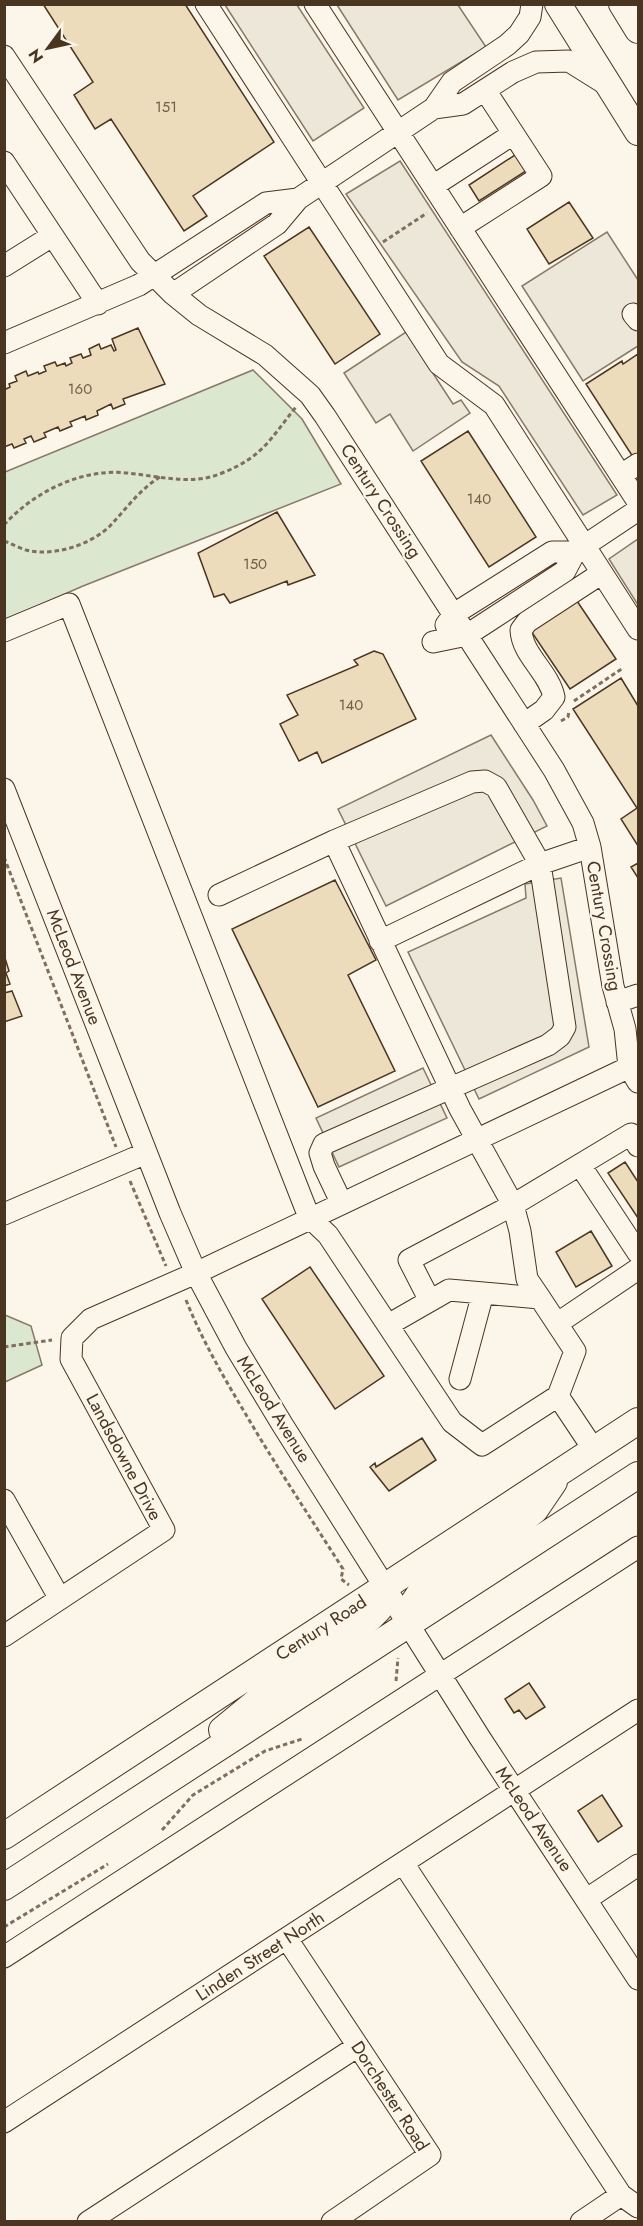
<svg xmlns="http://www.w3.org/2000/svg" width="643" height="2226" font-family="Jost,sans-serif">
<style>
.green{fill:#dce7d0;stroke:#887966;stroke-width:1.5}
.parking{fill:#ede7d9;stroke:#887966;stroke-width:1.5}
.building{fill:#ecdcbc;stroke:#4a3520;stroke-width:1.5}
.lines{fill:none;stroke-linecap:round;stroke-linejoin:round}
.minor-casing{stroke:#4a3520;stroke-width:23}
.major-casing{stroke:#4a3520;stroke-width:28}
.path{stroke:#7f6f5c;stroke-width:3;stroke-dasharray:4.5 3;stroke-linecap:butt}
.minor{stroke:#fbf6e9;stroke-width:21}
.major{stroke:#fbf6e9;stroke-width:26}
.labels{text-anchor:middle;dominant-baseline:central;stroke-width:4.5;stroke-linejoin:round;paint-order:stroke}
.number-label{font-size:15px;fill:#725f47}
.street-label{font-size:18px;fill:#4a3520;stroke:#fbf6e9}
</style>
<rect width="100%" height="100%" fill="#fbf6e9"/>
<path class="green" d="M 253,370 L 302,419 L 341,484 L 83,586 L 5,620 L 5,472 Z
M 5,1315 L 31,1326 L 42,1365 L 5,1382 Z"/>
<path class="parking" d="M 225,5 L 297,5 L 364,108 L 313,141 Z
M 337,5 L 458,5 L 486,47 L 398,100 Z
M 400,161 L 617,495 L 583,515 L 499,386 L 462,362 L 346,194 Z
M 607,232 L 638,280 L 638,346 L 583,381 L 522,286 Z
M 406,332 L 453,404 L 461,400 L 470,413 L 413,451 L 390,414 L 376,423 L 344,373 Z
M 638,539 L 638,605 L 609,559 Z
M 491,735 L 533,800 L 547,826 L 386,906 L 338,809 Z
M 561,878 L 589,1047 L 479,1099 L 408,952 L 526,898 L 525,884 Z
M 423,1068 L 447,1118 L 339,1167 L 316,1118 Z"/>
<path class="building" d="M 43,4 L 185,4 L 274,142 L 193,196 L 207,216 L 184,231 L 111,119 L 95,129 L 74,95 L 93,82 Z
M 518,153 L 529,169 L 479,201 L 469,185 Z
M 569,202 L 593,238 L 549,264 L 527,229 Z
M 309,227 L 380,334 L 335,364 L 264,256 Z
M 138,328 L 165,384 L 123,399 L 125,404 L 113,409 L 111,404 L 97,411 L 98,415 L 86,420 L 85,416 L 70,422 L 72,426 L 60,431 L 58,427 L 44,433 L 46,437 L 34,442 L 31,436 L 24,439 L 26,443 L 14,448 L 12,444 L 4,447 L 4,390 L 10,387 L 9,384 L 17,381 L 15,376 L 26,371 L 28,376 L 38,372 L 39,374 L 46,371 L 44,366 L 55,362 L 57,366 L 65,363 L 66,366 L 72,363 L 70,358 L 81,354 L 83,358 L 91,355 L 89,349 L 99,344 L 101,349 L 111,345 L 114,351 L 116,350 L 112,339 Z
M 638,354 L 638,454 L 633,457 L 586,384 L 622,361 L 623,364 Z
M 468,431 L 536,537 L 489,567 L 421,461 Z
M 277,512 L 315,575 L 288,585 L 287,581 L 230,603 L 224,594 L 214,597 L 198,553 Z
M 577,601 L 616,659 L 570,689 L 531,631 Z
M 374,651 L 383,654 L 416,719 L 322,763 L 317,752 L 299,761 L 280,724 L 298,715 L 287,695 L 358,665 L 354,660 Z
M 621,678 L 638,706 L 638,846 L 621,819 L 637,808 L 573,709 Z
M 638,863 L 638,878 L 631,867 Z
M 335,880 L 376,960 L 348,975 L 395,1071 L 318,1107 L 232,929 Z
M 5,958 L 9,971 L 6,973 L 10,984 L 4,986 Z
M 12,991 L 22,1016 L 4,1022 L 4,993 Z
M 625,1162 L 638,1182 L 638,1218 L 608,1173 Z
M 591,1231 L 612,1266 L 576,1287 L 556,1252 Z
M 310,1267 L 384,1376 L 335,1409 L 262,1299 Z
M 422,1438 L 436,1460 L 389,1491 L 370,1467 L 375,1463 L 376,1467 Z
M 529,1683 L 545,1707 L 526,1719 L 519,1710 L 514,1713 L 505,1699 Z
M 602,1795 L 622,1826 L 598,1842 L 578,1811 Z"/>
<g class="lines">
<defs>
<path id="minor" d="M 206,4 L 439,364 L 494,405 L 638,629
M 315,4 L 638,502
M 4,56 L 140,261 L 173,294 L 199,315 L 265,355 L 310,395 L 325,416 L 554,770 L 583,823 L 590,847 L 613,986 L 625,1029 L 629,1067 L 638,1082
M 434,108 L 463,104 L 513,72 L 536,62 L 569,61 L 609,86
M 4,162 L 98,304
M 433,186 L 513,134
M 460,228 L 541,176 L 485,90
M 4,266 L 52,236
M 173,294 L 277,224 L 298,199 L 434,108 L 452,82 L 507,45 L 519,34 L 530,17 L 532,4
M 633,314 L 638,320
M 4,343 L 139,285 L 266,203 L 298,199
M 621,475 L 638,464
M 446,625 L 454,614 L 552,552 L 575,552
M 4,631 L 69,604 L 309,1217 L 328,1235 L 452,1422 L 482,1445 L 558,1396 L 594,1450
M 433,642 L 467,635 L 487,622 L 565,571 L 575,552 L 638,510
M 524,724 L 544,710 L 554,697 C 549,672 522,655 521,630 L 527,622 L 602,573
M 4,789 L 170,1213 L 196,1273 L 236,1348 L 282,1424 L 480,1738 L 638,1979
M 334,841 L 472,782 L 485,781 L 496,787 L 540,864 L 590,847
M 219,895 L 334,841 L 460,1109 L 513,1205 L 520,1231 L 527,1279 L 540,1298
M 617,1002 L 638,995
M 580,1165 L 638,1253
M 341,1202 L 324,1166 L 320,1153 L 324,1144 L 548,1045 L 560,1036 L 565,1027 L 540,864 L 380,941
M 4,1214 L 146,1153
M 430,1301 L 409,1260 L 513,1205 L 631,1134 L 638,1146
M 558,1323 L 638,1269
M 388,1325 L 449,1290 L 540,1298 L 575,1351 L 558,1396
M 460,1379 L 483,1293
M 4,1500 L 60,1599
M 4,1636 L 164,1530 L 71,1359 L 72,1338 L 91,1319 L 196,1273 L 638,1063
M 403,1863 L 621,2195 L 638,2207
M 587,1899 L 638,1865
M 287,1939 L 430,2155 L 332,2222
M 4,1957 L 638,1547
M 4,2122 L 638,1710
M 88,2222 L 358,2046
M 581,2222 L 621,2195"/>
<path id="major" d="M 558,4 L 638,132
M 622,4 L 638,30
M 410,1625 L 412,1605 L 418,1596 L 488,1547 L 535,1510 L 554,1482
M 222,1730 L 300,1666 L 370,1618 L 379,1609 L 386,1586
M 4,1836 L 638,1421
M 4,1887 L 638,1475"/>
</defs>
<use href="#minor" class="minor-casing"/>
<use href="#major" class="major-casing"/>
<path class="path" d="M 383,242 L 427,213
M 4,525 C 34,492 81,468 127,473 C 159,476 192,486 222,473 C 263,457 270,439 296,407
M 4,541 C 12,544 19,548 26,550 C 54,557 90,545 110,526 C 126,509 140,489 160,477
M 574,701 L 623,668
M 561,721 L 568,717 L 569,711
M 4,857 L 116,1147
M 130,1181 L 166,1266
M 186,1300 C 202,1340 223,1376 245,1413 C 276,1466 310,1517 343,1569 L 341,1579 L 349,1585
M 4,1347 L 52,1340
M 396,1681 L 398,1658
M 162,1830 L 193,1795 L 265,1751 L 302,1739
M 4,1927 L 108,1864"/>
<use href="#minor" class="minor"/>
<use href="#major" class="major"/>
</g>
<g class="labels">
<g class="number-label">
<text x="166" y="107">151</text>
<text x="80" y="389">160</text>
<text x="479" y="499">140</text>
<text x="255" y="564">150</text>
<text x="351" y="705">140</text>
</g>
<g class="street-label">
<text transform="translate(381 501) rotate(57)">Century Crossing</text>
<text transform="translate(604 926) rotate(80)">Century Crossing</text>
<text transform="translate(74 967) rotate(69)">McLeod Avenue</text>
<text transform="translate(274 1409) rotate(58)">McLeod Avenue</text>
<text transform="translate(124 1457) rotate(62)">Landsdowne Drive</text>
<text transform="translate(321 1628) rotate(-33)">Century Road</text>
<text transform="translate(534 1819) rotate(56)">McLeod Avenue</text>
<text transform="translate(260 1956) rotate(-33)">Linden Street North</text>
<text transform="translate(390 2096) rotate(57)">Dorchester Road</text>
</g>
</g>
<rect width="643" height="2226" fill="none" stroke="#4a3520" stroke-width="12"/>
<g transform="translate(48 48) rotate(237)" stroke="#fbf6e9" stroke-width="4.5" paint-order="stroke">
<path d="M0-4.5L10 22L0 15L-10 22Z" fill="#4a3520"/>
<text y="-9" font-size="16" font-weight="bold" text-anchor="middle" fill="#4a3520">N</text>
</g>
</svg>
